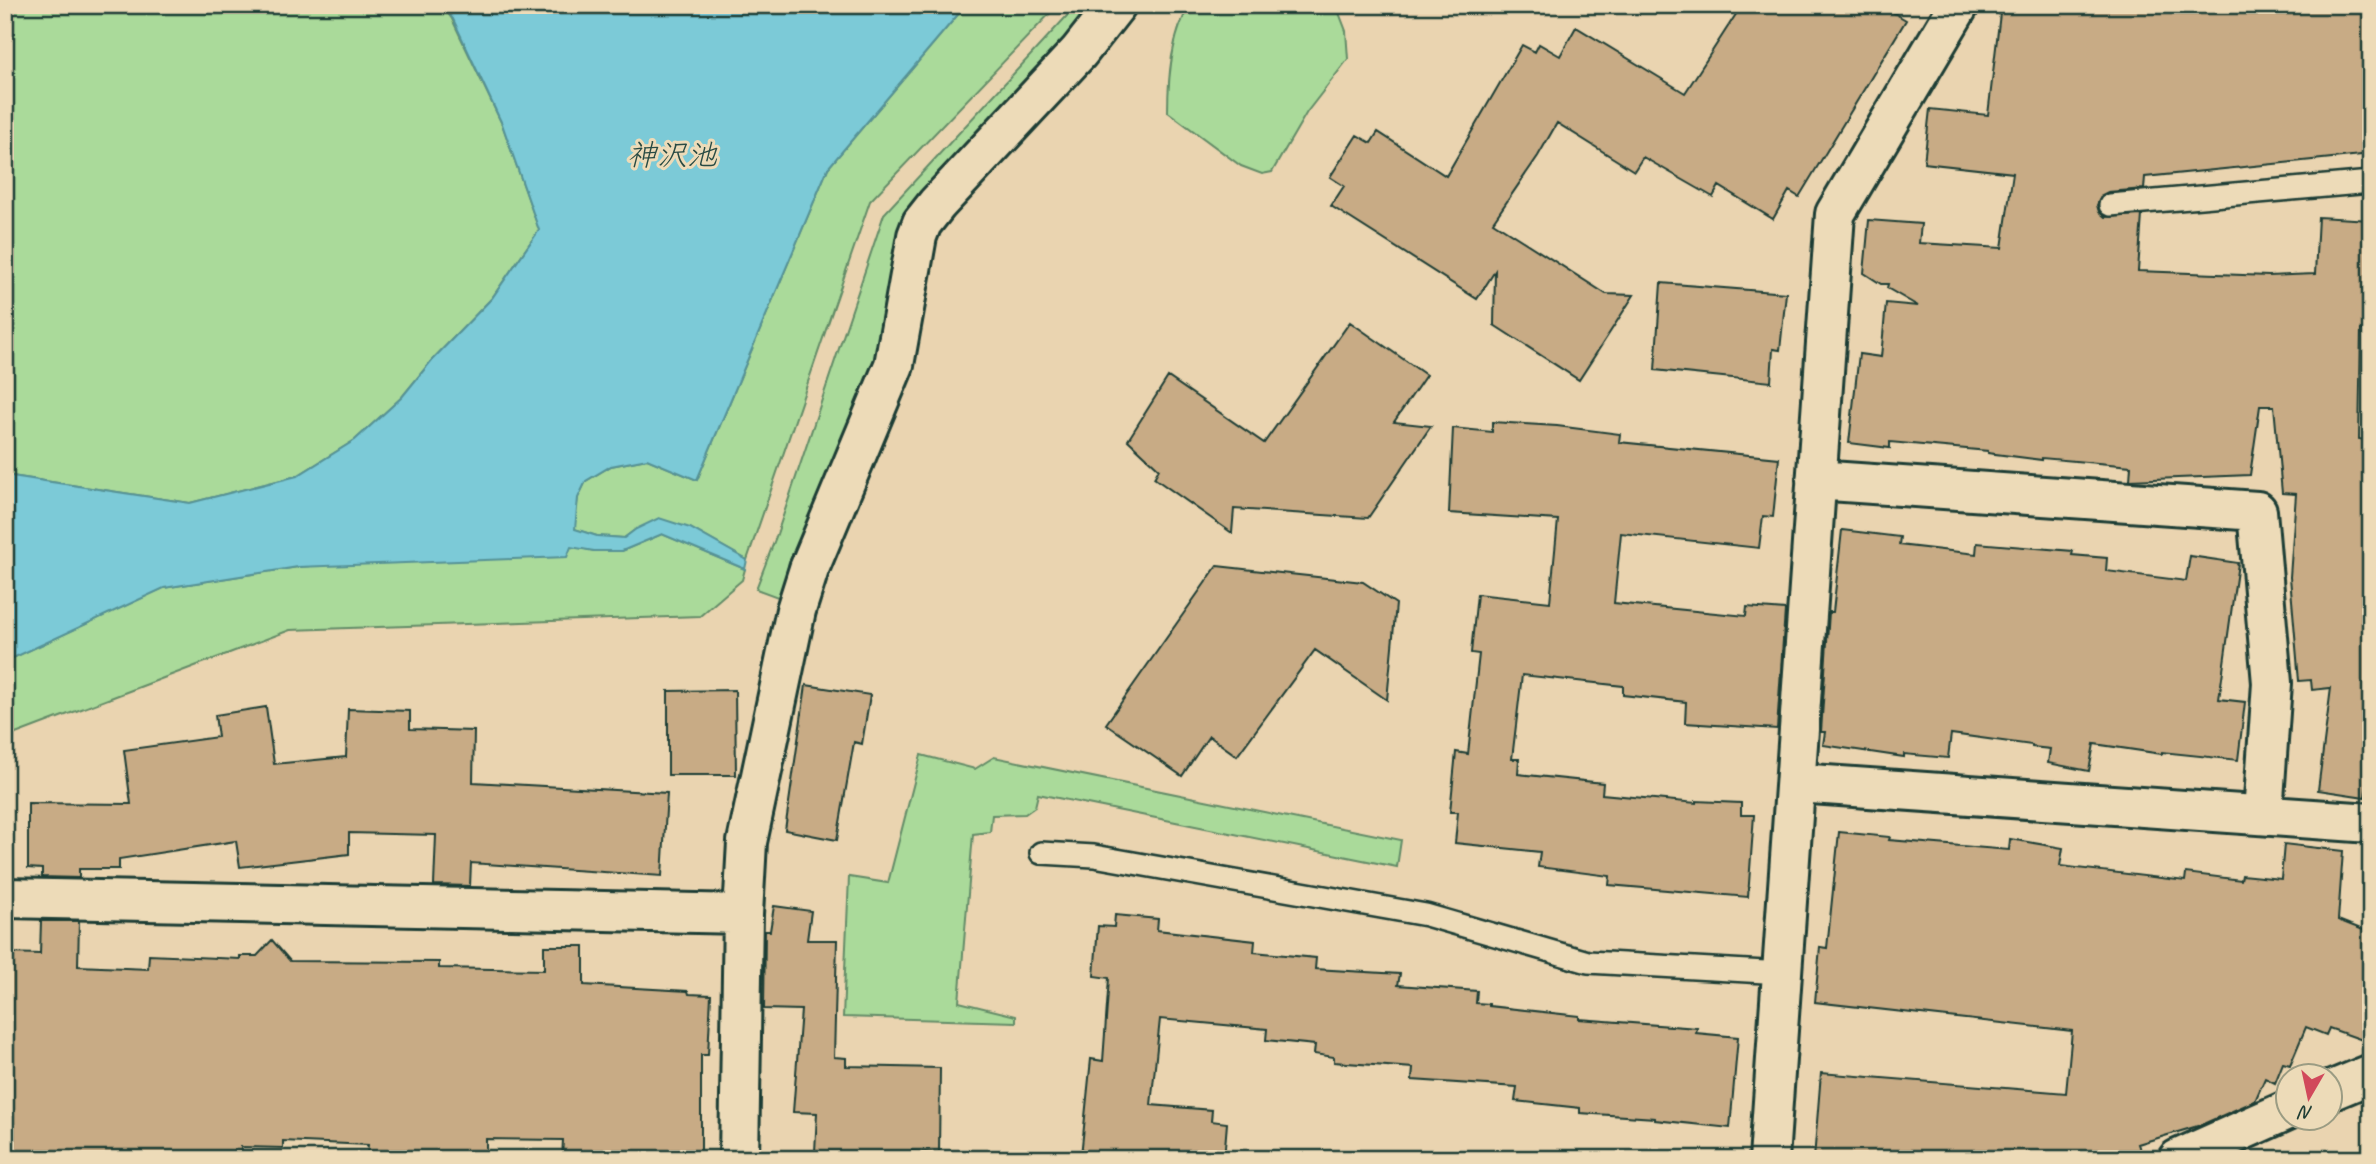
<svg xmlns="http://www.w3.org/2000/svg" width="2376" height="1164" font-family="Caveat,'Klee One',sans-serif">
<style>
.green{fill:#aada9a;stroke:#648c67;stroke-width:2}
.water{fill:#7bcad7;stroke:#569296;stroke-width:2}
.building{fill:#c8ab85;stroke:#1f3d34;stroke-width:2}
.lines{fill:none;stroke-linecap:round;stroke-linejoin:round}
.service-casing{stroke:#1f3d34;stroke-width:26}
.minor-casing{stroke:#1f3d34;stroke-width:44}
.service{stroke:#eddbb8;stroke-width:21}
.minor{stroke:#eddbb8;stroke-width:38}
.labels{text-anchor:middle;dominant-baseline:central;stroke-width:6;stroke-linejoin:round;paint-order:stroke}
.water-label{font-size:30px;font-style:italic;fill:#284b44;stroke:#eddbb8}
</style>
<rect width="100%" height="100%" fill="#ead4b0"/>
<filter id="ink" filterUnits="userSpaceOnUse"><feTurbulence type="fractalNoise" baseFrequency=".0143" numOctaves="2"/><feDisplacementMap in="SourceGraphic" scale="14" xChannelSelector="R" yChannelSelector="G"/><feConvolveMatrix kernelMatrix="1 2 1 2 8 2 1 2 1" color-interpolation-filters="sRGB"/></filter>
<g filter="url(#ink)">
<path class="green" d="M 5,5 L 442,5 L 452,19 L 502,124 L 539,230 L 492,298 L 432,360 L 402,397 L 355,440 L 297,476 L 190,503 L 5,475 Z
M 966,5 L 1058,5 L 870,201 L 747,560 L 690,528 L 636,529 L 624,538 L 597,536 L 574,529 L 578,497 L 586,481 L 611,466 L 647,459 L 697,480 L 828,168 Z
M 1077,5 L 1095,5 L 1034,74 L 919,194 L 901,230 L 877,364 L 803,548 L 789,561 L 783,599 L 756,589 L 777,534 L 884,214 Z
M 1190,5 L 1336,5 L 1346,31 L 1348,59 L 1307,112 L 1272,172 L 1262,174 L 1241,166 L 1168,112 C 1168,77 1171,35 1190,5 Z
M 662,534 L 745,569 L 742,580 L 700,616 L 290,630 L 5,738 L 5,654 L 13,658 L 163,588 L 298,567 L 571,546 L 594,551 L 622,551 Z
M 921,755 L 975,769 L 994,757 L 1401,840 L 1397,867 L 1038,794 L 1035,807 L 1025,814 L 992,815 L 990,832 L 973,834 L 959,1002 L 1016,1016 L 1016,1022 L 843,1017 L 849,877 L 888,883 Z"/>
<path class="water" d="M 442,5 L 966,5 L 828,168 L 697,480 L 647,459 L 611,466 L 586,481 L 578,498 L 575,529 L 597,536 L 624,538 L 636,529 L 659,518 L 690,528 L 747,560 L 745,569 L 662,534 L 622,551 L 594,551 L 571,547 L 567,557 L 298,567 L 164,588 L 13,658 L 5,654 L 5,475 L 190,503 L 297,476 L 355,440 L 402,397 L 432,360 L 492,298 L 539,230 L 502,124 L 453,19 Z"/>
<path class="building" d="M 1742,5 L 1880,5 L 1906,20 L 1799,197 L 1789,191 L 1773,219 L 1719,186 L 1713,197 L 1643,157 L 1634,171 L 1557,123 L 1538,156 L 1493,222 L 1606,294 L 1634,295 L 1579,380 L 1494,325 L 1495,271 L 1477,299 L 1331,206 L 1344,186 L 1330,177 L 1357,135 L 1371,143 L 1378,132 L 1446,176 L 1522,45 L 1535,52 L 1539,44 L 1560,56 L 1576,27 L 1685,93 Z
M 2001,5 L 2371,5 L 2371,154 L 2145,177 L 2144,189 L 2108,192 L 2102,195 L 2097,205 L 2099,212 L 2105,217 L 2142,215 L 2138,271 L 2269,276 L 2315,274 L 2318,217 L 2371,220 L 2371,317 L 2368,317 L 2368,330 L 2361,330 L 2359,439 L 2371,441 L 2371,517 L 2365,601 L 2371,601 L 2371,781 L 2367,781 L 2365,797 L 2318,790 L 2331,688 L 2312,690 L 2311,680 L 2299,681 L 2290,577 L 2296,494 L 2282,493 L 2274,406 L 2260,406 L 2250,475 L 2130,480 L 2131,466 L 2042,458 L 2042,460 L 1988,453 L 1988,451 L 1890,442 L 1890,448 L 1849,443 L 1859,354 L 1881,357 L 1886,303 L 1918,306 L 1887,288 L 1888,284 L 1881,284 L 1864,273 L 1869,220 L 1921,224 L 1919,243 L 2002,248 L 2013,173 L 1924,163 L 1930,109 L 1988,115 Z
M 1661,283 L 1786,293 L 1780,350 L 1773,349 L 1771,382 L 1655,370 Z
M 1350,322 L 1426,375 L 1394,422 L 1431,426 L 1368,518 L 1234,509 L 1232,533 L 1154,478 L 1159,469 L 1128,440 L 1168,377 L 1264,443 Z
M 1492,422 L 1557,426 L 1620,434 L 1619,442 L 1779,458 L 1773,517 L 1763,516 L 1759,548 L 1621,533 L 1614,603 L 1746,616 L 1747,607 L 1785,610 L 1777,729 L 1685,723 L 1686,702 L 1623,695 L 1623,686 L 1522,675 L 1512,759 L 1519,759 L 1518,774 L 1603,783 L 1602,794 L 1696,803 L 1696,801 L 1741,803 L 1741,815 L 1754,815 L 1748,897 L 1609,885 L 1610,876 L 1538,867 L 1540,852 L 1455,843 L 1458,812 L 1450,812 L 1456,752 L 1468,754 L 1479,654 L 1471,653 L 1477,594 L 1550,602 L 1558,520 L 1449,513 L 1453,428 L 1492,432 Z
M 1842,530 L 1900,537 L 1899,545 L 1976,554 L 1977,543 L 2073,551 L 2072,555 L 2107,558 L 2106,571 L 2186,581 L 2190,556 L 2238,563 L 2219,699 L 2245,702 L 2238,760 L 2162,752 L 2162,754 L 2094,744 L 2089,771 L 2048,763 L 2050,749 L 2032,747 L 2032,745 L 1951,734 L 1948,758 L 1904,754 L 1904,757 L 1823,745 L 1825,732 L 1821,732 L 1829,612 L 1833,612 Z
M 1217,566 L 1363,582 L 1396,604 L 1387,700 L 1315,650 L 1237,756 L 1209,736 L 1182,776 L 1106,724 Z
M 806,685 L 870,695 L 862,744 L 854,742 L 837,840 L 785,830 Z
M 735,690 L 736,775 L 668,775 L 668,691 Z
M 266,707 L 274,764 L 346,757 L 348,709 L 410,711 L 410,729 L 474,731 L 473,782 L 667,793 L 662,876 L 471,863 L 470,886 L 434,885 L 436,835 L 349,833 L 349,854 L 240,867 L 236,841 L 119,859 L 119,869 L 79,869 L 79,878 L 42,877 L 42,869 L 28,868 L 28,803 L 131,804 L 124,750 L 218,737 L 215,715 Z
M 1839,832 L 1890,837 L 1889,840 L 2009,850 L 2010,839 L 2063,848 L 2060,866 L 2185,881 L 2186,873 L 2241,880 L 2242,875 L 2281,879 L 2284,844 L 2343,851 L 2338,920 L 2371,933 L 2371,1043 L 2329,1028 L 2326,1035 L 2306,1027 L 2290,1065 L 2283,1063 L 2275,1083 L 2265,1078 L 2255,1101 L 2201,1125 L 2138,1144 L 2143,1159 L 1814,1159 L 1821,1073 L 2066,1093 L 2072,1031 L 1815,1002 L 1820,947 L 1827,948 Z
M 774,906 L 811,911 L 807,940 L 837,940 L 834,1057 L 846,1058 L 846,1066 L 940,1068 L 939,1153 L 912,1151 L 911,1156 L 815,1152 L 817,1113 L 793,1112 L 801,1010 L 764,1009 L 765,931 L 770,931 Z
M 1115,915 L 1158,919 L 1157,930 L 1255,941 L 1254,952 L 1316,958 L 1315,969 L 1400,974 L 1398,985 L 1477,991 L 1476,1003 L 1489,1004 L 1489,1006 L 1579,1016 L 1579,1019 L 1697,1028 L 1696,1033 L 1738,1037 L 1730,1128 L 1655,1120 L 1655,1118 L 1580,1113 L 1580,1108 L 1515,1101 L 1517,1087 L 1412,1080 L 1413,1068 L 1334,1062 L 1334,1057 L 1314,1054 L 1315,1045 L 1266,1040 L 1267,1029 L 1160,1019 L 1151,1105 L 1212,1110 L 1211,1121 L 1227,1123 L 1224,1159 L 1089,1159 L 1089,1157 L 1081,1156 L 1091,1059 L 1103,1061 L 1109,978 L 1094,976 L 1098,926 L 1114,927 Z
M 41,921 L 79,921 L 78,966 L 148,969 L 149,955 L 240,959 L 240,956 L 257,956 L 272,940 L 290,961 L 439,962 L 439,968 L 544,970 L 544,946 L 584,946 L 584,985 L 688,991 L 689,994 L 711,995 L 708,1055 L 701,1055 L 701,1155 L 696,1155 L 696,1159 L 562,1159 L 563,1140 L 486,1139 L 486,1156 L 367,1154 L 368,1145 L 283,1141 L 283,1148 L 241,1147 L 241,1159 L 126,1157 L 126,1159 L 40,1159 L 40,1156 L 5,1155 L 5,953 L 40,954 Z"/>
<g class="lines">
<defs>
<path id="service" d="M 2110,205 L 2371,182
M 1041,853 L 1094,856 L 1426,915 L 1588,962 L 1783,973"/>
<path id="minor" d="M 1816,480 L 2257,511 L 2272,683 L 2263,814
M 1797,783 L 2371,823
M 5,898 L 743,914
M 2330,1091 L 2371,1074
M 739,1159 L 743,914 L 747,842 L 796,610 L 809,569 L 894,365 L 917,236 L 922,223 L 937,204 L 1079,52 L 1116,5
M 1769,1159 L 1835,214 L 1959,5
M 2178,1159 L 2288,1110"/>
</defs>
<use href="#service" class="service-casing"/>
<use href="#minor" class="minor-casing"/>
<use href="#service" class="service"/>
<use href="#minor" class="minor"/>
</g>
</g>
<g class="labels">
<g class="water-label">
<text x="672" y="155">神沢池</text>
</g>
</g>
<rect width="2376" height="1164" fill="none" stroke="#eddbb8" stroke-width="28"/>
<rect x="14" y="14" width="2348" height="1136" fill="none" stroke="#1f3d34" stroke-width="2.5" filter="url(#ink)"/>
<g transform="translate(2309 1097) rotate(189)"><circle r="33" fill="#eddbb8" stroke="#9b9c83" stroke-width="2"/>
<path d="M0-5L12 26L0 18L-12 26Z" fill="#d1495b"/>
<text y="-10" font-size="19" font-weight="bold" text-anchor="middle" fill="#1f3d34">N</text>
</g>
</svg>
